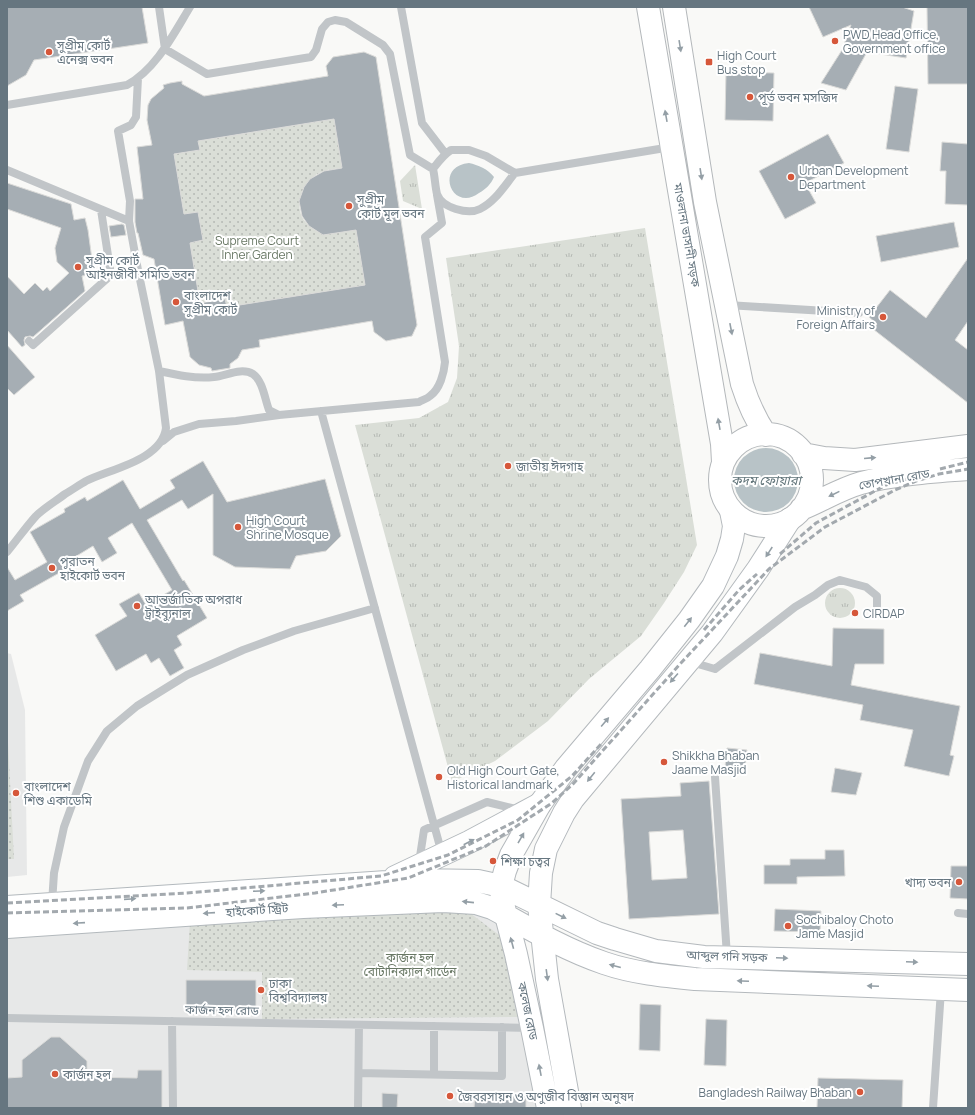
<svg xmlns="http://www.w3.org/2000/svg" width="975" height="1115" font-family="Manrope,'Noto Sans Bengali',sans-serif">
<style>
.built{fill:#e7e8e8}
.grass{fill:url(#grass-tufts)}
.park{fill:url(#park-dots)}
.water{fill:#b8c3c7}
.building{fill:#a6aeb4;stroke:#dbdbd9;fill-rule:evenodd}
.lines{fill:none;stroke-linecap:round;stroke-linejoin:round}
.secondary-casing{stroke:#b3b9bd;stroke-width:24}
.primary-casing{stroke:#b4b9bd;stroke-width:24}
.highway-casing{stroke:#b4b8bb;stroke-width:24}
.lane{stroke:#c1c5c8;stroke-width:8}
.secondary{stroke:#fff;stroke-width:22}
.primary{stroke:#fff;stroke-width:22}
.highway{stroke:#fff;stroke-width:22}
.rail{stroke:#a3a9ae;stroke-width:3;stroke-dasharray:6 3;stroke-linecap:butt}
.oneway{fill:#949fa6}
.poi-dot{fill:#d6573a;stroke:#fff;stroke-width:1.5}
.labels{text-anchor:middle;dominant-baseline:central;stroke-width:4;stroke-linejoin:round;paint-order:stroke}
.poi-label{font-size:12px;fill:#667680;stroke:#fff;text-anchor:start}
.street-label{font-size:12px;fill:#667680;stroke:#fff}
.park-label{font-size:12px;fill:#697865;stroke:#fff}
.water-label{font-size:13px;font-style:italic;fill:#617479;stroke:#fff}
</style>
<defs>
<pattern id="grass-tufts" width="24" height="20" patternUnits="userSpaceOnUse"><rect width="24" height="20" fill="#daded7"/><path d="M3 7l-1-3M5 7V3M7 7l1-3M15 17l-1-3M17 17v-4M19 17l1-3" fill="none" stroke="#b5b9b4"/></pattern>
<pattern id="park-dots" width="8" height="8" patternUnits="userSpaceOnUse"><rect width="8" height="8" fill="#daded7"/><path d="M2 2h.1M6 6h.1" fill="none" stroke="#b5b9b4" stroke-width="1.8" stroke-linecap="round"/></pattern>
</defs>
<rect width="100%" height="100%" fill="#f9f9f7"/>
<path class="built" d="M 7,653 L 11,654 L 25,710 L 27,875 L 7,877 Z
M 478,910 L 500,924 L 540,1108 L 7,1108 L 7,934 Z"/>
<path class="grass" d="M 415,165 L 422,209 L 403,201 L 400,181 Z
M 645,228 L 697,545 L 684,572 L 664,603 L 641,636 L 589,679 L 548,721 L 495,761 L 452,782 L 355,425 L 419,418 L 448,402 L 457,378 L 459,346 L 446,258 Z
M825 603a15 15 0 1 1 30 0a15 15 0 1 1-30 0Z"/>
<path class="park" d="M 334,119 L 342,168 C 336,169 329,169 324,171 C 306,177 294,199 302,217 C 306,225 315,230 323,235 L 356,230 L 365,285 L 227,307 L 225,299 L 200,303 L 190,243 L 203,240 L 198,212 L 184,214 L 174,154 L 200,150 L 198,141 Z
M 7,742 L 8,742 L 14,859 L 7,859 Z
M 466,910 L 503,938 L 522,1017 L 262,1019 L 262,972 L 187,970 L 190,921 Z"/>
<path class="water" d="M 469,163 C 478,165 488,169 494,177 C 491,184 486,189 479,193 C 453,213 433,167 469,163 Z
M734 480a32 32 0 1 1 64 0a32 32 0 1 1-64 0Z"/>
<path class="building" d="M 7,7 L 142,7 L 148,43 L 34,60 L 26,75 L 7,86 Z
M 809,7 L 902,7 L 914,11 L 906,58 L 867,52 L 846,90 L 821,83 L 842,50 L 851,25 L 823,37 Z
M 927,7 L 968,7 L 968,84 L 928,84 Z
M 364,52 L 376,57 L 417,325 L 412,336 L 386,341 L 374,332 L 372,321 L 259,340 L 260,347 L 242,350 L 238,358 L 230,364 L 230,368 L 212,371 L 211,368 L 199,365 L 190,357 L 183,321 L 165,325 L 154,259 L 143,255 L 138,233 L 137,233 L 135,222 L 135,199 L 143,199 L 137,147 L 152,145 L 147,120 L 148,105 L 151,99 L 164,88 L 163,85 L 170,83 L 182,81 L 182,84 L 204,96 L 328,76 L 326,66 L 333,57 ZM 334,119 L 342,168 L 324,171 L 310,179 L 304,187 L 299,201 L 302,216 L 309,226 L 323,235 L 356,230 L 365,285 L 227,307 L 225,299 L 200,303 L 190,243 L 203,240 L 198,212 L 184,214 L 174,154 L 200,150 L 198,141 Z
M 726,72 L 774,73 L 773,121 L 725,120 Z
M 895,86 L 918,89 L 909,152 L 886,149 Z
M 828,134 L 844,163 L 805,183 L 816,203 L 785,219 L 759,171 Z
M 942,142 L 968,144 L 968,205 L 945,204 L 946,171 L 940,171 Z
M 7,183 L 71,204 L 74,220 L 85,218 L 88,230 L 94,274 L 82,276 L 85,291 L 33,337 L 30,336 L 25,337 L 24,340 L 25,345 L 22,347 L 7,330 L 7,276 L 24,294 L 35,283 L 43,291 L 47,287 L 50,291 L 69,273 L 57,262 L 55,248 L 61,228 L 7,209 Z
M 954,222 L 959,247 L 881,262 L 876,236 Z
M 122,224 L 124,225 L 126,235 L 111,237 L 109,226 Z
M 968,258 L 968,321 L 955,340 L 968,350 L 968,403 L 873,329 L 877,324 L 869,317 L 890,290 L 926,318 Z
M 7,345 L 35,377 L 14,395 L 7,388 Z
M 203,461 L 227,502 L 325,479 L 341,536 L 326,551 L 296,556 L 290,569 L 235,567 L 213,555 L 213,494 L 188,509 L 182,500 L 147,520 L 183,581 L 184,580 L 207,618 L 177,636 L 182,645 L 174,650 L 184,668 L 170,676 L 159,658 L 151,663 L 146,654 L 116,671 L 95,635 L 127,616 L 119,604 L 139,593 L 146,605 L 172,590 L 132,523 L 108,538 L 117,553 L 102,562 L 93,546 L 65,563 L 68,568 L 20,595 L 24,601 L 7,611 L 7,567 L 15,580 L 47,562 L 30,532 L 65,512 L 64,509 L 85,497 L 87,501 L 123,480 L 140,509 L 175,488 L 170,480 Z
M 833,628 L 884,629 L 884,664 L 855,664 L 851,685 L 960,706 L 950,755 L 954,756 L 949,776 L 904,766 L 913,730 L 860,720 L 863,705 L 754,684 L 760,653 L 832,666 Z
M 727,748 L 747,750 L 745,769 L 725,767 Z
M 835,768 L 862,773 L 856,795 L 831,792 Z
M 709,781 L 719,914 L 629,919 L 621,799 L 681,796 L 680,783 ZM 683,830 L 687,878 L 652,880 L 649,832 Z
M 825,850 L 844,850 L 845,876 L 797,877 L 797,884 L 764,884 L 764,865 L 790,865 L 790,859 L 825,859 Z
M 951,866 L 968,866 L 968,899 L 950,898 Z
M 775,909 L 821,911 L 820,932 L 774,931 Z
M 186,980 L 256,980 L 256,1012 L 186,1012 Z
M 640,1004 L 661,1005 L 660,1051 L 639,1050 Z
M 706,1019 L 727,1020 L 726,1066 L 704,1065 Z
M 51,1037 L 60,1037 L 87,1061 L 87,1077 L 137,1078 L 138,1070 L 162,1070 L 162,1108 L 7,1108 L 7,1078 L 22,1077 L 22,1060 Z
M 818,1078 L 903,1080 L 902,1108 L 817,1108 Z
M 382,1093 L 398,1094 L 397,1108 L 382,1108 Z
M 475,1094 L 492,1094 L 492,1096 L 526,1096 L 526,1108 L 474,1108 Z"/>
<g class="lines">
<defs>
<path id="secondary" d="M 395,877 L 469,842 L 540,804
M 7,907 L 417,880 L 478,881 L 501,886
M 7,927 L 303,907 L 443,901 L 476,903 L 492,908 L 505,915"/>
<path id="primary" d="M 501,886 L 597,933 L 615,939 L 656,951 L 704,957 L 968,964
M 505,915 C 537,933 569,951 604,963 C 633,973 664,976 695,979 L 968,990
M 548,1108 L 532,1028 L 516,954 L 502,900 L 501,886 L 505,871 L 511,855 L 540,804 L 566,768 L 650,669 L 689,620 L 713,586 L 727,556 L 732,539 L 734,526 L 731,511
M 570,1108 L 547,979 L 539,905 L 541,873 L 546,849 L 564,813 L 573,799 L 712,633 L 758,569 L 790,519"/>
<path id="highway" d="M 648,7 L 722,444 L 723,462
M 674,7 L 705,202 L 742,384 C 748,403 755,419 766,435
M720 480a46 46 0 1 1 92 0a46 46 0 1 1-92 0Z
M 803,454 L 824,458 L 855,460 L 968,446
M 801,509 C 821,501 840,489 861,483 C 895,474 932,472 968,469"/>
</defs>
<use href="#secondary" class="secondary-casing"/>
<use href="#primary" class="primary-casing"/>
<use href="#highway" class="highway-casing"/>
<path class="lane" d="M 159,7 L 165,49 L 207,74 L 311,57 L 316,50 L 322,29 L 328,22 L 335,20 L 346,22 L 383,45 L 390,54 L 410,155 L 433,169
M 401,7 L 422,123 L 445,153
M 138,78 L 136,117 L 131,125 L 118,131 L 130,201 L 129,221 L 138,270 L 159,371 C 177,375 195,379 214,377 C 226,376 241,367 253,374 C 263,381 265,400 269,410 L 279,415 L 419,402 C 422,400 427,399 430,396 C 440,389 444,373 445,362 L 425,237 L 442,223 L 437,195
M 7,105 L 127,85 C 156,69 173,35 190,7
M 451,150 L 469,150 L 486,156 L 515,173 C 505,185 495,202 480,209 C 468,215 442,208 437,194 C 435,186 435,177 433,169 C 439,161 443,155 451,150 Z
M 7,170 L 129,221
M 515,173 L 671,147
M 101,210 L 111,275
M 727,305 L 859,313
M 29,341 L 33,345 L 111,275 L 138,270
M 321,411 L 442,854
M 163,441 L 174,432 L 199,424 L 236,421 L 279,415
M 7,552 C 17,540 26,527 36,516 C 44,508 56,501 65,494 C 72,490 79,485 86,481 C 110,469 162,460 166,428 L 159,371
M 691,662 L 715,669 L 795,607 L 815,595 L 828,585 L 840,580 L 866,587 L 877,596 L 877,610
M 715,777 L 727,956
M 419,863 L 424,830 L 487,802 L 520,810
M 52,903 L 54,873 L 64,827 L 88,761 L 107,731 L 137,706 L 187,675 L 243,650 L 294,631 L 375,608
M 958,913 L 968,914
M 7,1018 L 531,1028
M 172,1021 L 173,1108
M 359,1073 L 502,1076 L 502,1027
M 434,1074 L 434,1026
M 358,1108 L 359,1025
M 933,1108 L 941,990"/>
<use href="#secondary" class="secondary"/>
<use href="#primary" class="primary"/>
<use href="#highway" class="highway"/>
<path class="rail" d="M 940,469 L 968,462
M 780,554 L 816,523 L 886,485 L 914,477
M 704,630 L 739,590 L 757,574
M 7,903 L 187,893 L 381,876 L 448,855 L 518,820 L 572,776 L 602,743
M 7,913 L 187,908 L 315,893 L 408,878 L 486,846 L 552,803 L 573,784 L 680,664 L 769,569 L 825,527 L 895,490 L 916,481 L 939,474 L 968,469"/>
</g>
<defs><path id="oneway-solid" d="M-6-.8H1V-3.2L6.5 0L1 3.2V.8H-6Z"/></defs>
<g class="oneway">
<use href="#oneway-solid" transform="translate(680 46) rotate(81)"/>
<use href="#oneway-solid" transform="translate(666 116) rotate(-100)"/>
<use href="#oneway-solid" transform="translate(701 174) rotate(81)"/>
<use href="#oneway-solid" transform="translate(731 329) rotate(79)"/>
<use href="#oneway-solid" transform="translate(719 424) rotate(-100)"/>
<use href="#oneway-solid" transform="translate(870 458) rotate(-5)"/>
<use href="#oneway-solid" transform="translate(834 494) rotate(154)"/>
<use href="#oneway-solid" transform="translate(769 552) rotate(123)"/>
<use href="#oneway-solid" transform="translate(688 622) rotate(-52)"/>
<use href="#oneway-solid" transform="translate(674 678) rotate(131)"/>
<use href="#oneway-solid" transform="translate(605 722) rotate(-50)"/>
<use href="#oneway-solid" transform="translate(591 777) rotate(129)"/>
<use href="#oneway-solid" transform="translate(521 838) rotate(-60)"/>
<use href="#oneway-solid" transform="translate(469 842) rotate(-27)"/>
<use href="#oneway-solid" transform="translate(259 891) rotate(-3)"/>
<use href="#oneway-solid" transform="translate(130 899) rotate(-4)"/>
<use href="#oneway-solid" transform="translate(468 902) rotate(-174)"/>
<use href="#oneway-solid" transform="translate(338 905) rotate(177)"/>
<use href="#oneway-solid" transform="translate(209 913) rotate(176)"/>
<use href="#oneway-solid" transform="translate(561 916) rotate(26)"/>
<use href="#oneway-solid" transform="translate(79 923) rotate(176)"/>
<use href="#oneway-solid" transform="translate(512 943) rotate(-105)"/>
<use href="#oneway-solid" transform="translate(782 958) rotate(2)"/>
<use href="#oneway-solid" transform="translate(912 962) rotate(2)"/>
<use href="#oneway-solid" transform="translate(615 966) rotate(-165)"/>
<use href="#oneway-solid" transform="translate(547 975) rotate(82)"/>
<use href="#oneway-solid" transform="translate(743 981) rotate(-178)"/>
<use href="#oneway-solid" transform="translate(873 986) rotate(-177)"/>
<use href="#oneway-solid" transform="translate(540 1070) rotate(-101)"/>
</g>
<g class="poi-dot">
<circle cx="835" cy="41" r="4"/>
<circle cx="49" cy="52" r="4"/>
<rect x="705" y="58" width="8" height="8" rx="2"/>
<circle cx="750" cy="97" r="4"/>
<circle cx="791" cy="177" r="4"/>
<circle cx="349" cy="206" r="4"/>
<circle cx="78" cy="267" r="4"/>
<circle cx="176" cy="302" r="4"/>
<circle cx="883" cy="317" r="4"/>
<circle cx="508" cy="466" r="4"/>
<circle cx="238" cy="527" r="4"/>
<circle cx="52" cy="568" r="4"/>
<circle cx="137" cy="606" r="4"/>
<circle cx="855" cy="613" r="4"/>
<circle cx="664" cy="762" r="4"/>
<circle cx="439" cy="777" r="4"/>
<circle cx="16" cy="793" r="4"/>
<circle cx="493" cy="861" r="4"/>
<circle cx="959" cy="882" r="4"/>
<circle cx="788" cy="926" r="4"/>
<circle cx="261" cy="990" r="4"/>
<circle cx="55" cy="1074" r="4"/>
<circle cx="860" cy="1092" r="4"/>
<circle cx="450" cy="1096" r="4"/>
</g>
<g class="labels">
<g class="poi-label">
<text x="843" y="34">PWD Head Office,<tspan x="843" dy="14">Government office</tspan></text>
<text x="57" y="45">সুপ্রীম কোর্ট<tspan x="57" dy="14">এনেক্স ভবন</tspan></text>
<text x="717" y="55">High Court<tspan x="717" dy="14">Bus stop</tspan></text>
<text x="758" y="97">পূর্ত ভবন মসজিদ</text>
<text x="799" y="170">Urban Development<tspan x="799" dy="14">Department</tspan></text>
<text x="357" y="199">সুপ্রীম<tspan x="357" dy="14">কোর্ট মূল ভবন</tspan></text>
<text x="86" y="260">সুপ্রীম কোর্ট<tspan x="86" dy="14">আইনজীবী সমিতি ভবন</tspan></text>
<text x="184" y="295">বাংলাদেশ<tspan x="184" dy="14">সুপ্রীম কোর্ট</tspan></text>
<text x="875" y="310" text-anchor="end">Ministry of<tspan x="875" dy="14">Foreign Affairs</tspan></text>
<text x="516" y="466">জাতীয় ঈদগাহ</text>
<text x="246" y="520">High Court<tspan x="246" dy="14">Shrine Mosque</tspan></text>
<text x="60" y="561">পুরাতন<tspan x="60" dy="14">হাইকোর্ট ভবন</tspan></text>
<text x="145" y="599">আন্তর্জাতিক অপরাধ<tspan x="145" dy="14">ট্রাইব্যুনাল</tspan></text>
<text x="863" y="613">CIRDAP</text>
<text x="672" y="755">Shikkha Bhaban<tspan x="672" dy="14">Jaame Masjid</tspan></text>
<text x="447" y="770">Old High Court Gate,<tspan x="447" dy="14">Historical landmark</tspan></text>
<text x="24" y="786">বাংলাদেশ<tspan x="24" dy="14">শিশু একাডেমি</tspan></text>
<text x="501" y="861">শিক্ষা চত্বর</text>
<text x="951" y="882" text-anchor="end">খাদ্য ভবন</text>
<text x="796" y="919">Sochibaloy Choto<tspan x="796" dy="14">Jame Masjid</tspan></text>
<text x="269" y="983">ঢাকা<tspan x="269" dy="14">বিশ্ববিদ্যালয়</tspan></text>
<text x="63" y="1074">কার্জন হল</text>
<text x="852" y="1092" text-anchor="end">Bangladesh Railway Bhaban</text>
<text x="458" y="1096">জৈবরসায়ন ও অণুজীব বিজ্ঞান অনুষদ</text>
</g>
<g class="street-label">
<text transform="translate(687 235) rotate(80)">মাওলানা ভাসানী সড়ক</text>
<text transform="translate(894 479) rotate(-10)">তোপখানা রোড</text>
<text transform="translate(257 910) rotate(-4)">হাইকোর্ট স্ট্রিট</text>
<text transform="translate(727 956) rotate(2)">আব্দুল গনি সড়ক</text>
<text transform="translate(222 1010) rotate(1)">কার্জন হল রোড</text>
<text transform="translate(528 1011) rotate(78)">কলেজ রোড</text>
</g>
<g class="park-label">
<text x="257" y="240">Supreme Court<tspan x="257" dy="14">Inner Garden</tspan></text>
<text x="410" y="957">কার্জন হল<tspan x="410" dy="14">বোটানিক্যাল গার্ডেন</tspan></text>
</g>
<g class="water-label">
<text x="766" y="480">কদম ফোয়ারা</text>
</g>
</g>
<rect width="975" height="1115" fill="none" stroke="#667680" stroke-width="16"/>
</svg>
